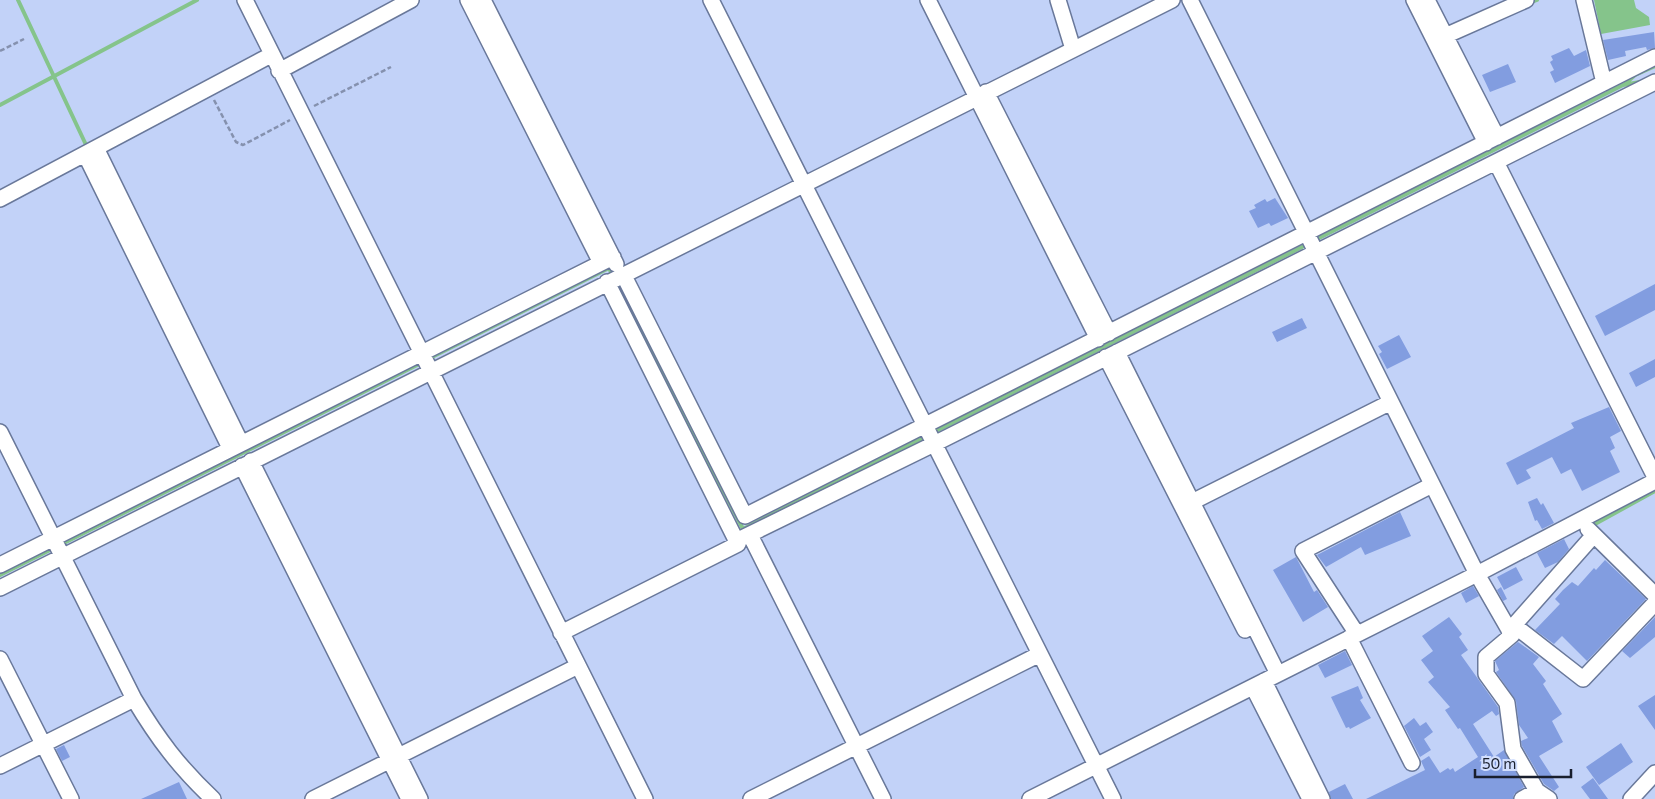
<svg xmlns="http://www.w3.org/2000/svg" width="1655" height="799" font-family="Commissioner,sans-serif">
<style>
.water{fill:#85c48b}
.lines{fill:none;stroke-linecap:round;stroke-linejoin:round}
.stream{stroke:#85c48b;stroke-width:4}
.building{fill:#829de0}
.minor-casing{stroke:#69789a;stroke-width:18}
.path{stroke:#8591ae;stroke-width:2.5;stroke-dasharray:5 2.5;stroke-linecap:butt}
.minor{stroke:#fff;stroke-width:15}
</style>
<rect width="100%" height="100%" fill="#c2d2f8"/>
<path class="water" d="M 1594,0 L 1634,0 L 1636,8 L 1649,17 L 1650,25 L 1601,34 Z"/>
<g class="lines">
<path class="stream" d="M 18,0 L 87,147
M 1529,3 L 1537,0
M 1625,84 L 1635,75 L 1655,66
M 0,105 L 197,0
M 1317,239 L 1623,85 L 1640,82
M 617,283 L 743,529 L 925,437
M 428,359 L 609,268 L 611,272
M 934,432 L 1306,245
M 1595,524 L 1655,491
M 64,543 L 421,363
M 0,575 L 50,550"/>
</g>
<path class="building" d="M 1654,32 L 1655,48 L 1647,50 L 1646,47 L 1625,51 L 1626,56 L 1608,60 L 1603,40 Z
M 1569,48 L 1574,56 L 1586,50 L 1590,66 L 1555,83 L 1550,72 L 1554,70 L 1550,62 L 1553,60 L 1551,56 Z
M 1508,64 L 1516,82 L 1490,92 L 1482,75 Z
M 1275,198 L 1288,218 L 1271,226 L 1269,223 L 1258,228 L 1249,211 L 1256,208 L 1254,205 L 1265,199 L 1267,202 Z
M 1655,284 L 1655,310 L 1605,336 L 1595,316 Z
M 1302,318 L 1307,328 L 1277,342 L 1272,332 Z
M 1399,335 L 1411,357 L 1387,369 L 1379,354 L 1382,352 L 1378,346 Z
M 1655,359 L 1655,377 L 1636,387 L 1629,373 Z
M 1609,407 L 1621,431 L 1610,437 L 1615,448 L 1610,451 L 1620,472 L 1582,491 L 1571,469 L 1561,474 L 1552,457 L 1526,470 L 1531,478 L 1517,485 L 1506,463 L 1574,428 L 1571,423 Z
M 1537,498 L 1541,505 L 1543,503 L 1554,523 L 1542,529 L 1537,520 L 1535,521 L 1528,502 Z
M 1400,512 L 1411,536 L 1365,555 L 1361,547 L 1326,567 L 1317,555 Z
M 1564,539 L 1569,549 L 1558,562 L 1545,568 L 1537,553 Z
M 1296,557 L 1314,592 L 1317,590 L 1328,607 L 1303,622 L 1273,570 Z
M 1605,560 L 1646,599 L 1587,661 L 1562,636 L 1554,644 L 1535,630 L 1560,604 L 1555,599 L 1563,590 L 1572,582 L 1578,586 L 1594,568 L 1596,570 Z
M 1516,567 L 1523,580 L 1504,590 L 1497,577 Z
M 1473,586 L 1479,596 L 1466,603 L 1461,593 Z
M 1501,587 L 1507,599 L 1503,601 L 1497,590 Z
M 1449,617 L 1462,634 L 1459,637 L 1468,650 L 1461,655 L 1498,707 L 1499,714 L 1496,716 L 1492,711 L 1473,724 L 1494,757 L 1504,750 L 1524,787 L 1514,794 L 1513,799 L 1366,799 L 1425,770 L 1421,761 L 1429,756 L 1440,773 L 1448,768 L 1450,770 L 1453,768 L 1455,772 L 1478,757 L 1460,728 L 1458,729 L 1445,710 L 1450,707 L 1428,682 L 1434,677 L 1421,660 L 1433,651 L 1422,636 Z
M 1655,617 L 1655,637 L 1630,658 L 1622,651 Z
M 1518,642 L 1539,657 L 1533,664 L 1546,681 L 1543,684 L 1562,714 L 1552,721 L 1563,742 L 1539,756 L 1559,787 L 1554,791 L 1544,784 L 1522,746 L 1521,741 L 1528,738 L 1519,725 L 1516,701 L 1496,672 L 1499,670 L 1495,661 Z
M 1345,651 L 1352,665 L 1325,678 L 1318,665 Z
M 1358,686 L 1363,698 L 1360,700 L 1371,718 L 1350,729 L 1349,727 L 1346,728 L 1331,697 Z
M 1655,695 L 1655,730 L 1638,706 Z
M 1414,718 L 1420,726 L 1426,722 L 1433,732 L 1424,739 L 1431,750 L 1420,757 L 1404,726 Z
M 1621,743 L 1633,762 L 1599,785 L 1586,767 Z
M 64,745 L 70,757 L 62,761 L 56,749 Z
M 1593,778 L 1608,799 L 1590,799 L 1581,787 Z
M 179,782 L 187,799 L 141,799 Z
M 1345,784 L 1353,799 L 1331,799 L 1329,792 Z"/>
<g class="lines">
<defs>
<path id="minor" d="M 245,0 L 645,799
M 468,0 L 601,263
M 483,0 L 616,264
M 711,0 L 1113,799
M 928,0 L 1098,339
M 1058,0 L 1073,49
M 1190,0 L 1477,574 L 1512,635 L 1486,657 L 1486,674 L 1507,703 L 1513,749 L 1537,791 L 1549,799
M 1414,0 L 1486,143
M 1427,0 L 1497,137
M 1584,0 L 1604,83
M 1445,36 L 1526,0
M 279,71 L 411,0
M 986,92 L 1109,333
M 96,148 L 241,443
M 85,154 L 230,448
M 1496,162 L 1655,477
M 0,199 L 271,55
M 623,274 L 745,516 L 1655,57
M 1117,352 L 1278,674
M 1106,357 L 1245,630
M 0,432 L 134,699 C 158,739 179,767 213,799
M 251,461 L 420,799
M 242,466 L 409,799
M 1192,502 L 1391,402
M 1588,529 L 1655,595
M 750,535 L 883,799
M 736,541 L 934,444 L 1655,82
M 0,565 L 613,257
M 0,588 L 1172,0
M 1515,626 L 1583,679 L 1655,603
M 1509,631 L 1593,536
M 561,633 L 738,544 L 607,282
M 1357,634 L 1303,551 L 1432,485
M 1349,638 L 1412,763
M 0,659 L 71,799
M 1264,681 L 1322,799
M 1253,687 L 1310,799
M 0,766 L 134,699
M 313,799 L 578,666
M 751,799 L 1040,654
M 1030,799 L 1477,574 L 1655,481
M 1522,799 L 1537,791
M 1631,799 L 1655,773"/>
</defs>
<use href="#minor" class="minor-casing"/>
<path class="path" d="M 0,51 L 24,39
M 214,100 L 236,142 L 243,145 L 290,120
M 314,106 L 391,67"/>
<use href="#minor" class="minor"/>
</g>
<path d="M1475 769v8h96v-8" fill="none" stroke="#191f2d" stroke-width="2.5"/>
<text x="1482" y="769" font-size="15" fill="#191f2d" stroke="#d2dffe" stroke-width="4" paint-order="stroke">50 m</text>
</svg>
